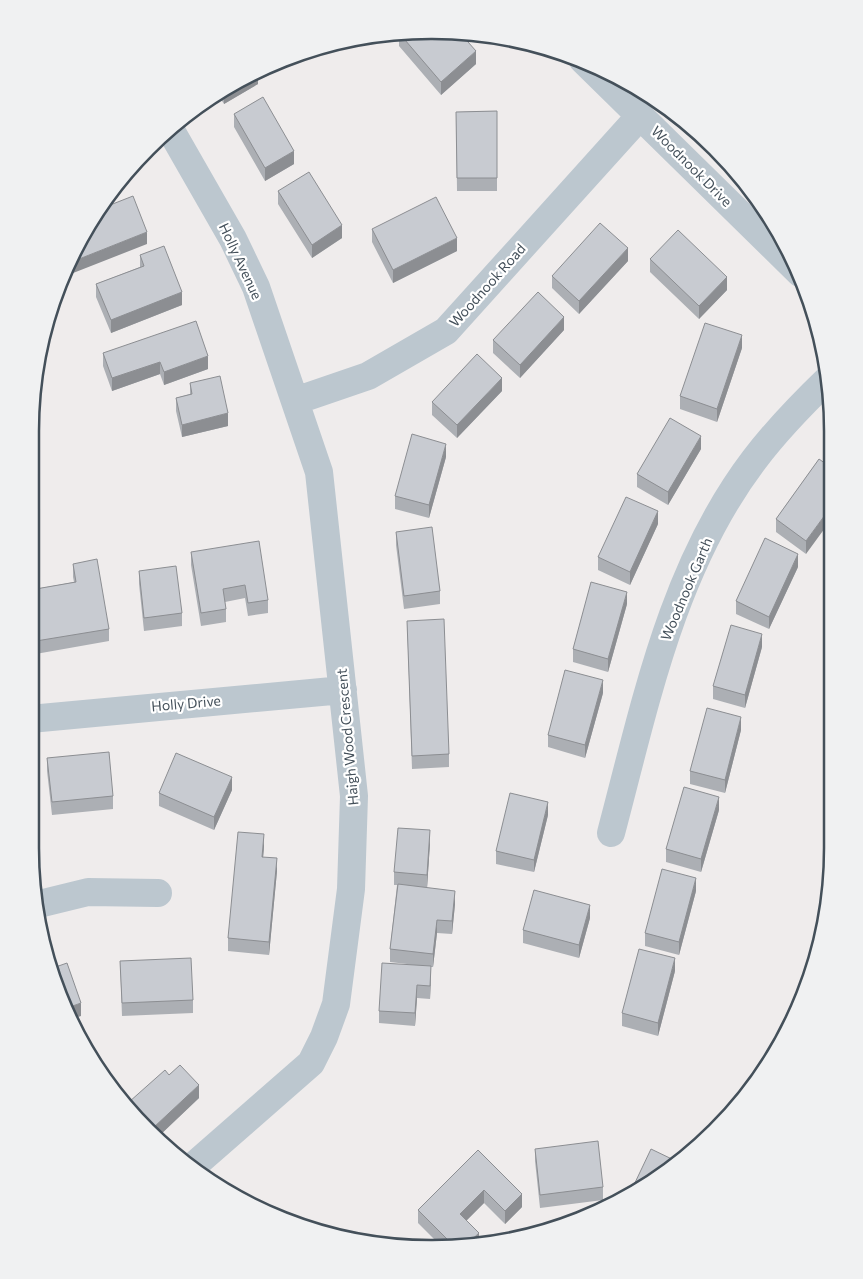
<svg xmlns="http://www.w3.org/2000/svg" width="863" height="1279" font-family="Commissioner,sans-serif">
<style>
.lines{fill:none;stroke-linecap:round;stroke-linejoin:round}
.minor{stroke:#bcc7cf;stroke-width:28}
.wall{fill:#acafb4}
.shaded-wall{fill:#8c8e92}
.building{fill:#c8cbd1;stroke:#8c8e92}
.labels{text-anchor:middle;dominant-baseline:central;stroke-width:4.5;stroke-linejoin:round;paint-order:stroke}
.street-label{font-size:14px;fill:#44505a;stroke:#fff}
.rim{fill:none;stroke:#44505a;stroke-width:2.5}
</style>
<rect width="100%" height="100%" fill="#efecec"/>
<g class="lines">
<path class="minor" d="M 583,60 L 800,273
M 170,129 L 233,239 L 256,287 L 319,472 L 354,796 L 351,889 L 336,1004 L 324,1037 L 311,1063 L 191,1168
M 295,401 L 368,376 L 446,331 L 640,116
M 30,719 L 343,690
M 611,833 C 645,705 672,568 754,460 C 776,431 802,404 828,379
M 39,904 L 88,892 L 158,893"/>
</g>
<path class="wall" d="M 399,33 L 476,64 L 441,95 L 399,46 Z
M 258,71 L 258,84 L 224,104 L 217,93 Z
M 497,111 L 497,191 L 457,191 L 456,112 Z
M 234,114 L 294,164 L 265,181 L 234,127 Z
M 278,191 L 342,238 L 312,258 L 278,204 Z
M 372,229 L 457,251 L 393,283 L 372,242 Z
M 140,255 L 182,305 L 111,333 L 96,297 L 96,284 L 140,267 Z
M 650,259 L 727,290 L 699,319 L 650,272 Z
M 628,261 L 579,314 L 552,288 L 552,276 Z
M 564,330 L 520,378 L 493,353 L 493,340 Z
M 742,348 L 717,422 L 680,409 L 680,396 Z
M 103,353 L 208,369 L 164,385 L 160,374 L 112,391 L 103,366 Z
M 190,383 L 228,426 L 182,437 L 176,411 L 176,398 L 190,394 Z
M 502,391 L 457,438 L 432,415 L 432,402 Z
M 701,449 L 668,505 L 637,487 L 637,474 Z
M 446,457 L 429,518 L 395,509 L 395,496 Z
M 819,459 L 806,554 L 776,532 L 776,519 Z
M 658,524 L 630,585 L 598,570 L 598,557 Z
M 396,532 L 440,591 L 440,604 L 404,609 L 396,545 Z
M 191,552 L 268,600 L 268,613 L 248,616 L 245,598 L 225,602 L 226,609 L 226,622 L 201,626 L 191,565 Z
M 73,564 L 109,629 L 109,641 L 30,655 L 30,590 L 74,582 L 73,577 Z
M 798,567 L 769,629 L 736,614 L 736,601 Z
M 139,571 L 182,613 L 182,626 L 144,631 L 139,584 Z
M 627,604 L 608,672 L 573,662 L 573,649 Z
M 407,621 L 449,754 L 449,767 L 412,769 Z
M 762,647 L 745,708 L 713,699 L 713,686 Z
M 603,693 L 585,758 L 548,747 L 548,735 Z
M 741,730 L 725,793 L 690,784 L 690,771 Z
M 47,758 L 113,796 L 113,809 L 52,815 L 47,771 Z
M 232,790 L 214,830 L 159,806 L 159,793 Z
M 719,810 L 701,872 L 666,862 L 666,849 Z
M 548,815 L 534,872 L 496,864 L 496,851 Z
M 430,843 L 427,888 L 455,904 L 452,934 L 437,933 L 433,967 L 431,967 L 430,999 L 417,998 L 415,1026 L 379,1023 L 379,1011 L 407,964 L 390,962 L 390,949 L 397,885 L 394,885 L 394,872 Z
M 264,847 L 263,857 L 277,871 L 269,955 L 228,951 L 228,938 Z
M 696,891 L 679,955 L 645,946 L 645,933 Z
M 590,918 L 579,958 L 523,943 L 523,930 Z
M 120,961 L 193,1000 L 193,1013 L 122,1016 Z
M 675,971 L 658,1036 L 622,1026 L 622,1013 Z
M 169,1075 L 199,1098 L 159,1136 L 129,1104 L 129,1102 Z
M 535,1149 L 603,1187 L 603,1200 L 540,1208 L 535,1161 Z
M 478,1150 L 522,1207 L 505,1224 L 484,1203 L 466,1221 L 479,1243 L 441,1246 L 418,1223 L 418,1210 Z
M 676,1161 L 632,1195 L 632,1189 Z"/>
<path class="shaded-wall" d="M 476,51 L 476,64 L 441,95 L 441,82 Z
M 258,71 L 258,84 L 224,104 L 224,91 Z
M 294,151 L 294,164 L 265,181 L 265,168 Z
M 342,225 L 342,238 L 312,258 L 312,245 Z
M 147,232 L 147,244 L 63,277 L 69,263 Z
M 457,238 L 457,251 L 393,283 L 393,270 Z
M 628,248 L 628,261 L 579,314 L 579,301 Z
M 727,277 L 727,290 L 699,319 L 699,306 Z
M 182,292 L 182,305 L 111,333 L 111,320 Z
M 564,317 L 564,330 L 520,378 L 520,365 Z
M 742,335 L 742,348 L 717,422 L 717,409 Z
M 208,356 L 208,369 L 164,385 L 164,372 Z
M 160,362 L 160,374 L 112,391 L 112,378 Z
M 502,378 L 502,391 L 457,438 L 457,425 Z
M 228,413 L 228,426 L 182,437 L 182,425 Z
M 701,436 L 701,449 L 668,505 L 668,492 Z
M 446,444 L 446,457 L 429,518 L 429,505 Z
M 833,504 L 833,517 L 806,554 L 806,541 Z
M 658,511 L 658,524 L 630,585 L 630,572 Z
M 798,554 L 798,567 L 769,629 L 769,617 Z
M 627,592 L 627,604 L 608,672 L 608,659 Z
M 762,634 L 762,647 L 745,708 L 745,695 Z
M 603,680 L 603,693 L 585,758 L 585,745 Z
M 741,717 L 741,730 L 725,793 L 725,780 Z
M 232,777 L 232,790 L 214,830 L 214,817 Z
M 719,797 L 719,810 L 701,872 L 701,859 Z
M 548,802 L 548,815 L 534,872 L 534,860 Z
M 430,830 L 430,843 L 427,888 L 427,875 Z
M 264,834 L 264,847 L 262,870 L 262,857 Z
M 277,858 L 277,871 L 269,955 L 269,942 Z
M 696,878 L 696,891 L 679,955 L 679,942 Z
M 455,891 L 455,904 L 452,934 L 452,921 Z
M 590,905 L 590,918 L 579,958 L 579,945 Z
M 437,920 L 437,933 L 433,967 L 433,954 Z
M 675,958 L 675,971 L 658,1036 L 658,1023 Z
M 431,966 L 431,978 L 430,999 L 430,986 Z
M 417,985 L 417,998 L 415,1026 L 415,1013 Z
M 81,1003 L 81,1016 L 72,1019 L 67,1008 Z
M 199,1085 L 199,1098 L 159,1136 L 153,1130 L 153,1128 Z
M 484,1190 L 484,1203 L 460,1227 L 460,1214 Z
M 522,1194 L 522,1207 L 505,1224 L 505,1211 Z
M 479,1233 L 479,1243 L 467,1244 Z"/>
<path class="building" d="M 431,30 L 460,33 L 476,51 L 441,82 L 399,33 Z
M 249,76 L 224,91 L 223,90 Z
M 263,97 L 294,151 L 265,168 L 234,114 Z
M 497,111 L 497,178 L 457,178 L 456,112 Z
M 309,172 L 342,225 L 312,245 L 278,191 Z
M 133,196 L 147,232 L 69,263 L 72,254 L 105,207 Z
M 436,197 L 457,238 L 393,270 L 372,229 Z
M 600,223 L 628,248 L 579,301 L 552,276 Z
M 678,230 L 727,277 L 699,306 L 650,259 Z
M 164,246 L 182,292 L 111,320 L 96,284 L 144,266 L 140,255 Z
M 538,292 L 564,317 L 520,365 L 493,340 Z
M 196,321 L 208,356 L 164,372 L 160,362 L 112,378 L 103,353 Z
M 705,323 L 742,335 L 717,409 L 680,396 Z
M 477,354 L 502,378 L 457,425 L 432,402 Z
M 220,376 L 228,413 L 182,425 L 176,398 L 192,394 L 190,383 Z
M 670,418 L 701,436 L 668,492 L 637,474 Z
M 412,434 L 446,444 L 429,505 L 395,496 Z
M 819,459 L 833,469 L 833,504 L 806,541 L 776,519 Z
M 626,497 L 658,511 L 630,572 L 598,557 Z
M 432,527 L 440,591 L 404,596 L 396,532 Z
M 765,538 L 798,554 L 769,617 L 736,601 Z
M 259,541 L 268,600 L 248,603 L 245,585 L 223,589 L 226,609 L 201,613 L 191,552 Z
M 97,559 L 109,629 L 30,642 L 30,590 L 76,582 L 73,564 Z
M 176,566 L 182,613 L 144,618 L 139,571 Z
M 591,582 L 627,592 L 608,659 L 573,649 Z
M 444,619 L 449,754 L 412,756 L 407,621 Z
M 731,625 L 762,634 L 745,695 L 713,686 Z
M 565,670 L 603,680 L 585,745 L 548,735 Z
M 707,708 L 741,717 L 725,780 L 690,771 Z
M 109,752 L 113,796 L 52,802 L 47,758 Z
M 176,753 L 232,777 L 214,817 L 159,793 Z
M 684,787 L 719,797 L 701,859 L 666,849 Z
M 510,793 L 548,802 L 534,860 L 496,851 Z
M 398,828 L 430,830 L 427,875 L 394,872 Z
M 238,832 L 264,834 L 262,857 L 277,858 L 269,942 L 228,938 Z
M 662,869 L 696,878 L 679,942 L 645,933 Z
M 398,884 L 455,891 L 452,921 L 437,920 L 433,954 L 390,949 Z
M 534,890 L 590,905 L 579,945 L 523,930 Z
M 827,908 L 825,926 L 818,948 Z
M 639,949 L 675,958 L 658,1023 L 622,1013 Z
M 191,958 L 193,1000 L 122,1003 L 120,961 Z
M 67,963 L 81,1003 L 67,1008 L 51,976 L 50,969 Z
M 382,963 L 431,966 L 430,986 L 417,985 L 415,1013 L 379,1011 Z
M 180,1065 L 199,1085 L 153,1128 L 129,1102 L 165,1070 L 169,1075 Z
M 598,1141 L 603,1187 L 540,1195 L 535,1149 Z
M 651,1149 L 676,1161 L 637,1191 L 632,1189 Z
M 478,1150 L 522,1194 L 505,1211 L 484,1190 L 460,1214 L 479,1233 L 467,1244 L 453,1245 L 418,1210 Z"/>
<g class="labels">
<g class="street-label">
<text transform="translate(692 166) rotate(45)">Woodnook Drive</text>
<text transform="translate(241 261) rotate(65)">Holly Avenue</text>
<text transform="translate(487 285) rotate(-48)">Woodnook Road</text>
<text transform="translate(686 589) rotate(-67)">Woodnook Garth</text>
<text transform="translate(186 703) rotate(-5)">Holly Drive</text>
<text transform="translate(347 737) rotate(-95)">Haigh Wood Crescent</text>
</g>
</g>
<path d="M0 0H863V1279H0ZM431 39H432A392 392 0 0 1 824 431V848A392 392 0 0 1 432 1240H431A392 392 0 0 1 39 848V431A392 392 0 0 1 431 39Z" fill="#f0f1f2" fill-rule="evenodd"/>
<path class="rim" d="M431 39H432A392 392 0 0 1 824 431V848A392 392 0 0 1 432 1240H431A392 392 0 0 1 39 848V431A392 392 0 0 1 431 39Z"/>
</svg>
